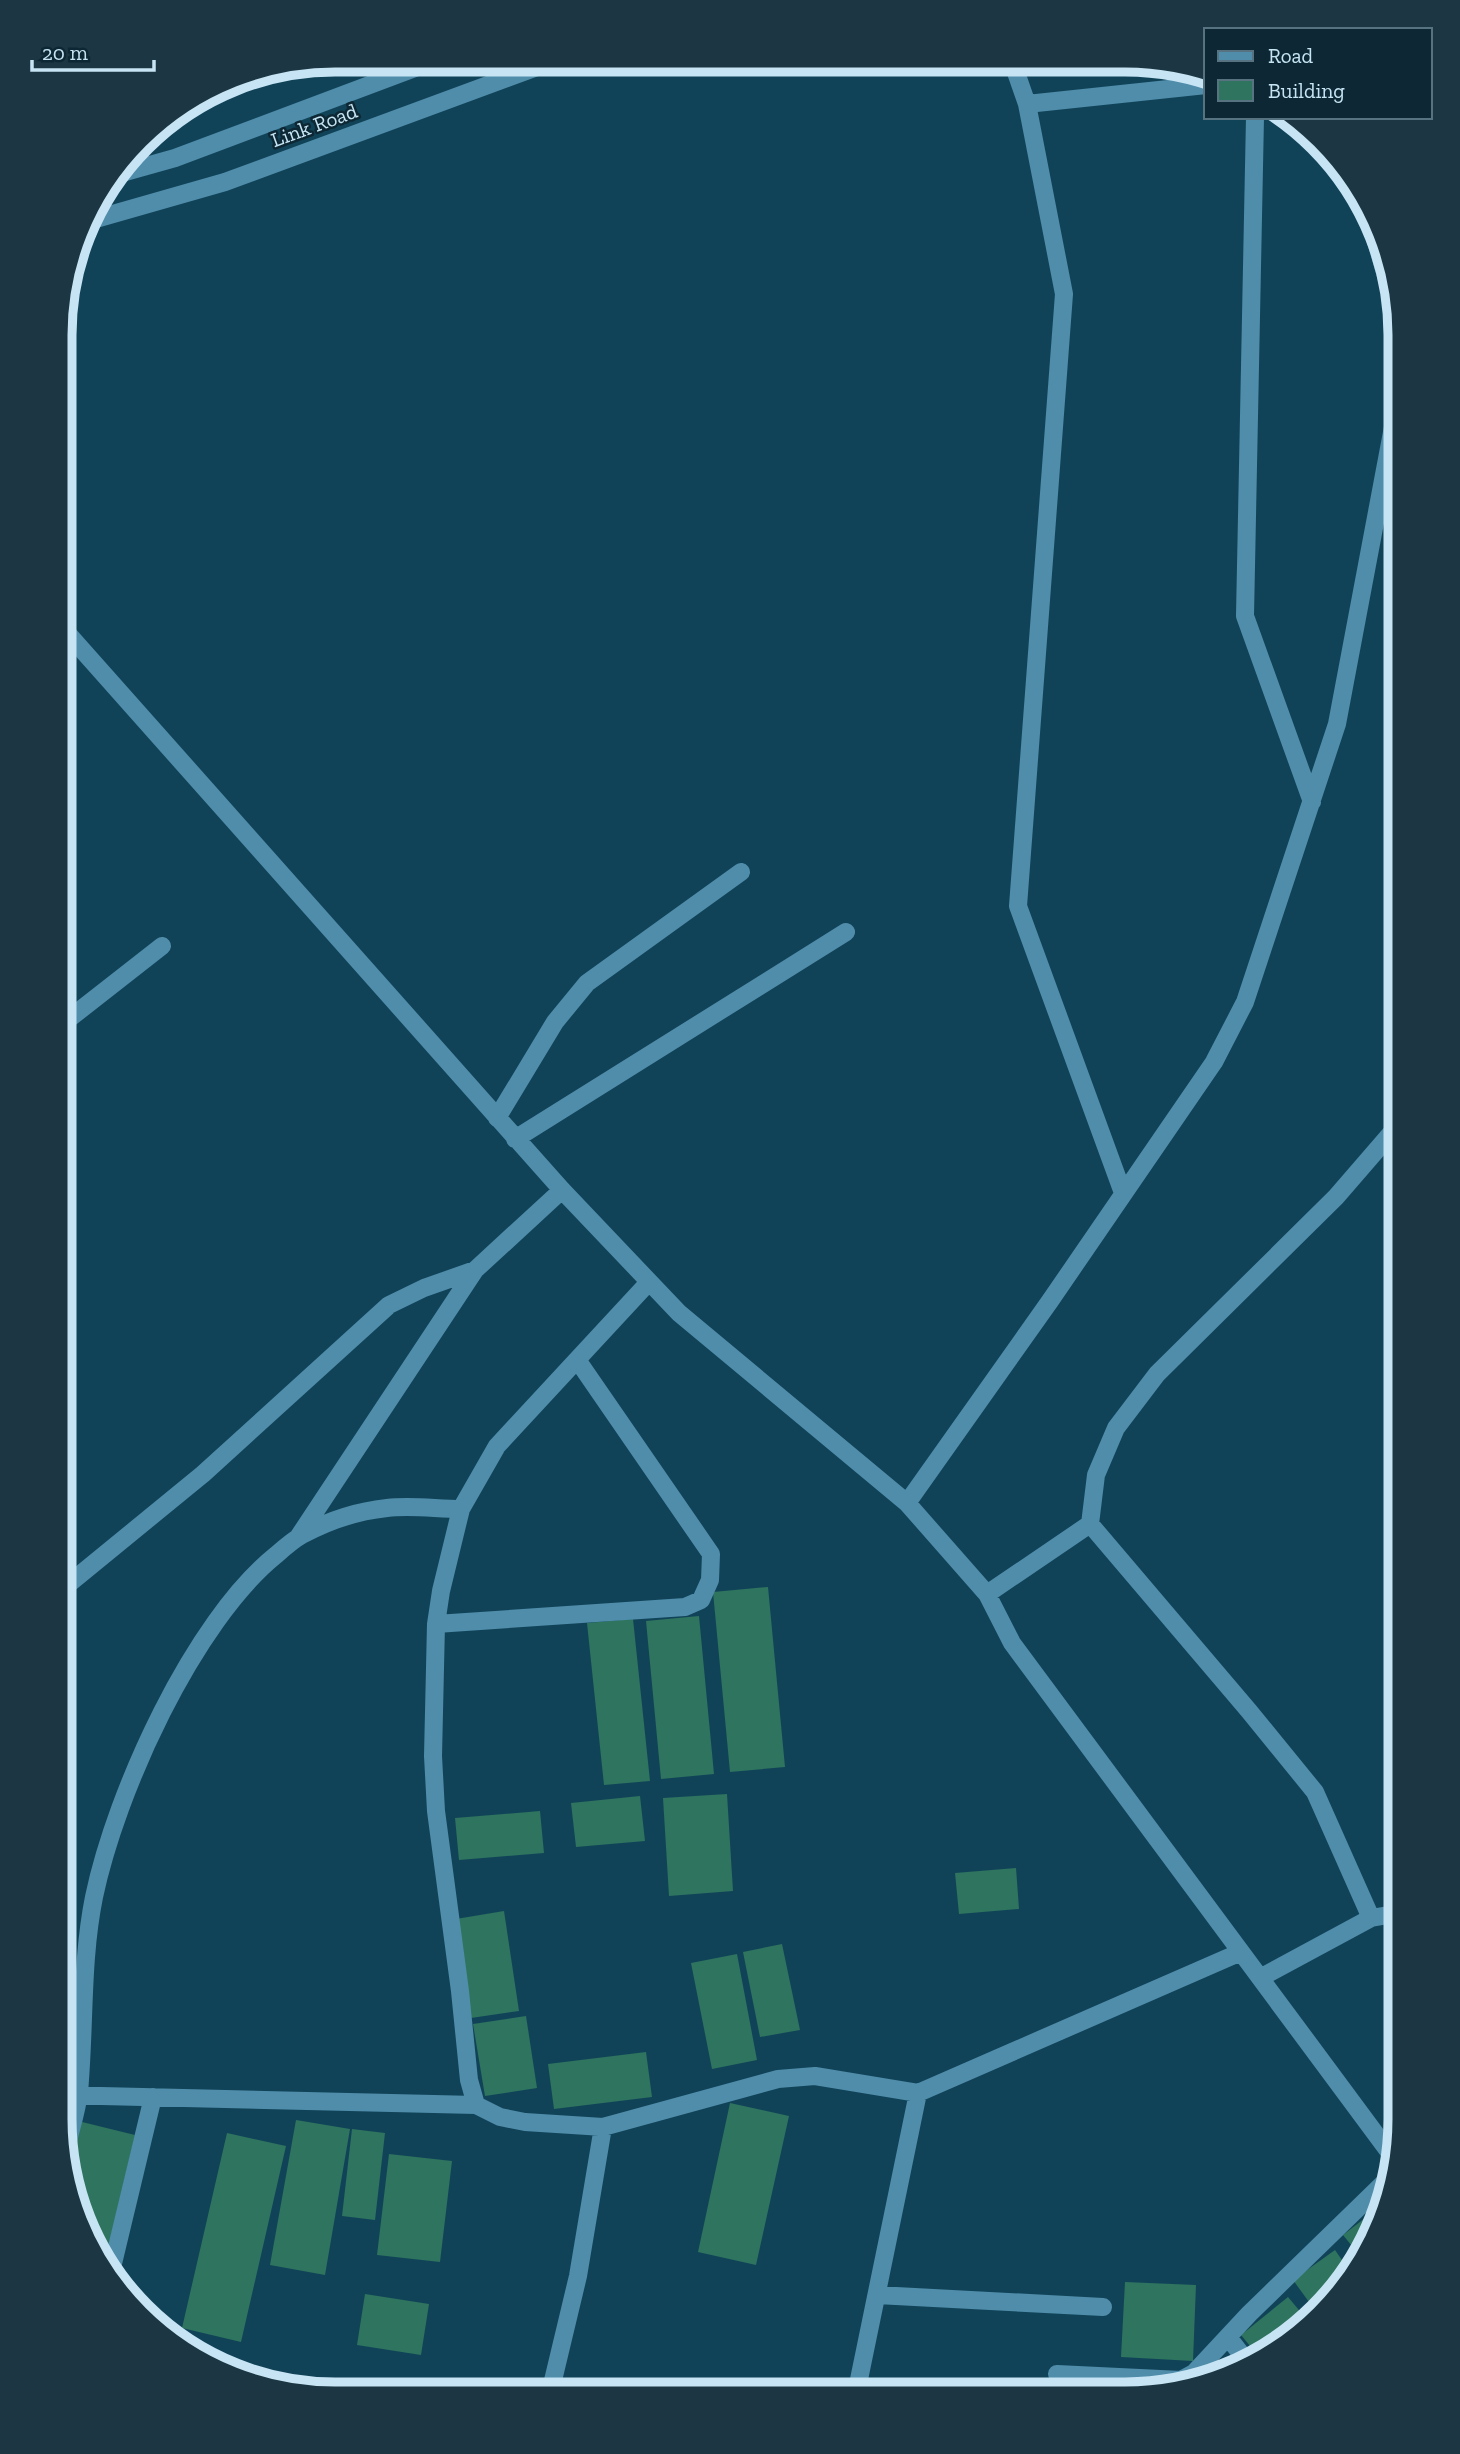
<svg xmlns="http://www.w3.org/2000/svg" width="1460" height="2454" font-family="'Zilla Slab',serif">
<style>
.building{fill:#2e745f}
.lines{fill:none;stroke-linecap:round;stroke-linejoin:round}
.minor{stroke:#4f8daa;stroke-width:18}
.labels{text-anchor:middle;dominant-baseline:central;stroke-width:5;stroke-linejoin:round;paint-order:stroke}
.street-label{font-size:21px;fill:#c6e4f4;stroke:#0d2834}
.rim{fill:none;stroke:#c6e4f4;stroke-width:9}
</style>
<rect width="100%" height="100%" fill="#114358"/>
<path class="building" d="M 768,1587 L 785,1767 L 730,1772 L 713,1592 Z
M 699,1616 L 714,1774 L 661,1779 L 646,1621 Z
M 633,1619 L 650,1781 L 604,1785 L 587,1623 Z
M 727,1794 L 733,1891 L 669,1896 L 663,1798 Z
M 640,1796 L 645,1841 L 576,1847 L 571,1803 Z
M 540,1811 L 544,1853 L 459,1860 L 455,1818 Z
M 1016,1868 L 1019,1909 L 959,1914 L 955,1873 Z
M 504,1911 L 519,2011 L 471,2018 L 456,1919 Z
M 782,1944 L 800,2030 L 760,2037 L 743,1952 Z
M 737,1954 L 757,2060 L 712,2069 L 691,1963 Z
M 526,2016 L 537,2088 L 485,2096 L 473,2024 Z
M 646,2052 L 652,2097 L 554,2109 L 548,2064 Z
M 730,2103 L 789,2116 L 756,2265 L 698,2252 Z
M 296,2120 L 350,2129 L 325,2275 L 270,2265 Z
M 78,2121 L 135,2135 L 106,2257 L 98,2255 L 80,2224 L 68,2162 Z
M 352,2129 L 385,2133 L 375,2220 L 342,2216 Z
M 227,2133 L 286,2146 L 241,2342 L 182,2328 Z
M 389,2154 L 452,2161 L 440,2262 L 377,2255 Z
M 1387,2201 L 1386,2208 L 1360,2256 L 1343,2235 Z
M 1335,2250 L 1351,2273 L 1344,2286 L 1317,2313 L 1293,2280 Z
M 1125,2282 L 1196,2285 L 1193,2361 L 1121,2357 Z
M 365,2294 L 429,2304 L 421,2355 L 357,2345 Z
M 1288,2297 L 1309,2322 L 1293,2337 L 1259,2357 L 1241,2335 Z"/>
<g class="lines">
<path class="minor" d="M 1012,61 L 1027,104 L 1064,294 L 1018,906 L 1123,1193
M 1027,104 L 1206,85
M 1255,117 L 1245,616 L 1312,802
M 118,174 L 175,158 L 436,60
M 1366,207 L 1395,307
M 85,222 L 225,182 L 556,60
M 61,626 L 562,1190 L 679,1313 L 907,1503 L 987,1594 L 1012,1643 L 1395,2160
M 61,1025 L 162,946
M 497,1118 L 555,1022 L 587,983 L 741,872
M 515,1139 L 846,932
M 649,1282 L 497,1446 L 461,1509 L 441,1591 L 436,1624 L 433,1756 L 436,1811 L 460,1991 L 469,2080 L 476,2105 L 500,2117 L 525,2122 L 603,2127 L 778,2079 L 815,2076 L 918,2093 L 1241,1952
M 907,1503 L 1050,1301 L 1214,1062 L 1245,1002 L 1337,724 L 1400,390
M 1090,1524 L 1096,1475 L 1116,1428 L 1157,1374 L 1336,1197 L 1400,1123
M 299,1536 L 475,1270 L 562,1190
M 60,1591 L 203,1474 L 389,1305 L 424,1288 L 475,1270
M 987,1594 L 1090,1524 L 1249,1711 L 1315,1792 L 1371,1918
M 436,1624 L 685,1607 L 701,1600 L 710,1580 L 711,1554 L 578,1361
M 1260,1978 L 1371,1918 L 1400,1913
M 60,2095 L 476,2105
M 66,2149 C 70,2131 77,2111 79,2092 C 85,2027 81,1961 94,1897 C 116,1792 193,1622 276,1555 C 284,1548 293,1540 302,1535 C 328,1521 358,1511 387,1508 C 411,1505 437,1509 461,1509
M 110,2276 L 153,2097
M 877,2295 L 1103,2307
M 1228,2337 L 1248,2363
M 1057,2374 L 1181,2380 L 1194,2373 L 1249,2314 L 1393,2174
M 550,2393 L 578,2276 L 603,2127
M 856,2394 L 918,2093"/>
</g>
<g class="labels">
<g class="street-label">
<text transform="translate(314 125) rotate(-20)">Link Road</text>
</g>
</g>
<path d="M0 0H1460V2454H0ZM335 72H1125A263 263 0 0 1 1388 335V2119A263 263 0 0 1 1125 2382H335A263 263 0 0 1 72 2119V335A263 263 0 0 1 335 72Z" fill="#1c3743" fill-rule="evenodd"/>
<path class="rim" d="M335 72H1125A263 263 0 0 1 1388 335V2119A263 263 0 0 1 1125 2382H335A263 263 0 0 1 72 2119V335A263 263 0 0 1 335 72Z"/>
<rect x="1204" y="28" width="228" height="91" fill="#0d2834" stroke="#577381" stroke-width="2"/>
<rect x="1218" y="51" width="35" height="10" fill="#4f8daa" stroke="#577381" stroke-width="2"/>
<text x="1268" y="63" font-size="21" fill="#c6e4f4">Road</text>
<rect x="1218" y="80" width="35" height="21" fill="#2e745f" stroke="#577381" stroke-width="2"/>
<text x="1268" y="98" font-size="21" fill="#c6e4f4">Building</text>
<path d="M32 60v10h122v-10" fill="none" stroke="#c6e4f4" stroke-width="3.5"/>
<text x="42" y="60" font-size="21" fill="#c6e4f4" stroke="#0d2834" stroke-width="5" paint-order="stroke">20 m</text>
</svg>
